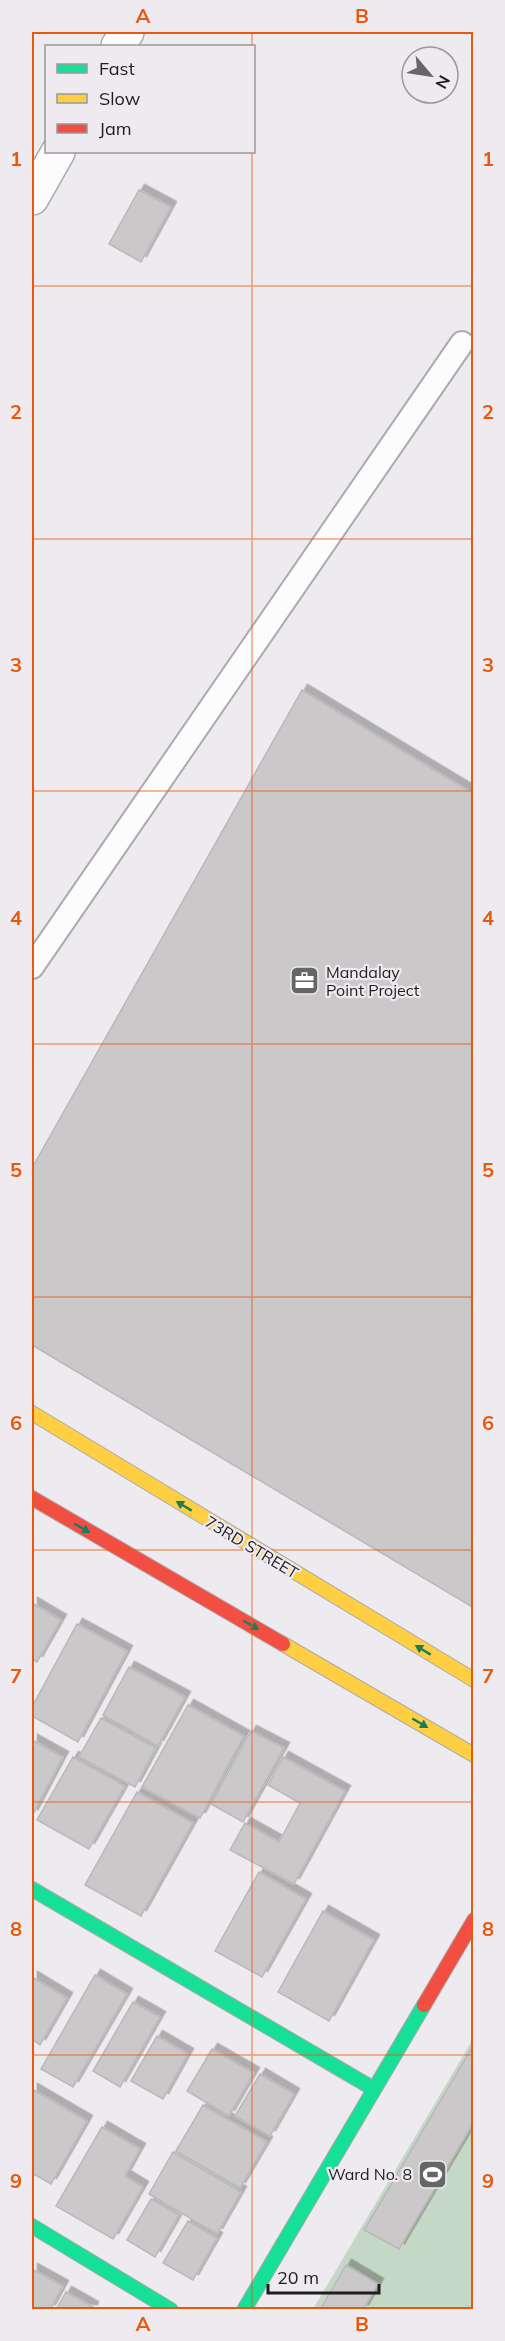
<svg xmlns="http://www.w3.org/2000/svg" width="505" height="2341" font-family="Mulish,sans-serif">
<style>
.green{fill:#c4d8c5}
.building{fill:#cac8c9;stroke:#bab8ba;stroke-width:1.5;filter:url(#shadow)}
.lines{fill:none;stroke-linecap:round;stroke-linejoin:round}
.lane-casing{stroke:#acaaad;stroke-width:26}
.street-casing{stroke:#acaaad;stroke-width:36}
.fast-casing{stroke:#acaaad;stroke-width:16}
.slow-casing{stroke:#acaaad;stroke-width:16}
.jam-casing{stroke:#acaaad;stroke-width:16}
.lane{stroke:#fcfcfd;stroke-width:22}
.street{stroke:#fcfcfd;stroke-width:33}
.fast{stroke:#16e098;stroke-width:14}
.slow{stroke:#ffcf43;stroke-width:14}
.jam{stroke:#f24e42;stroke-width:14}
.oneway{fill:#1a7e5c}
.grid{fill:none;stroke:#e8590c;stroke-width:1.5;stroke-opacity:0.55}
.labels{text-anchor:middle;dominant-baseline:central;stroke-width:4.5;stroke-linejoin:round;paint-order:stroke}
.poi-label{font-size:16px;fill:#1e1d1f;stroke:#eeeaf0;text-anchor:start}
.street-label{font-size:16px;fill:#1e1d1f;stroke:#eeeaf0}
.neatline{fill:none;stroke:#e8590c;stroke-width:2}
.grid-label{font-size:20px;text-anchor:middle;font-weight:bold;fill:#e8590c}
</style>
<defs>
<filter id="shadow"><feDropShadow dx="5.5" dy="-5.5" stdDeviation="0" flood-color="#0004"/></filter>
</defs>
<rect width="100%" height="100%" fill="#edebef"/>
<path class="green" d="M 473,2039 L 473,2309 L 313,2309 Z"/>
<path class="building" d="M 139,190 L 171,207 L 141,262 L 109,244 Z
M 302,690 L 474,794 L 474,1608 L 32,1345 L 32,1168 Z
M 32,1603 L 61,1620 L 37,1662 L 32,1659 Z
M 77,1624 L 127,1651 L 78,1742 L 32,1716 L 32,1707 Z
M 129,1667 L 185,1697 L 158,1746 L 103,1715 Z
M 188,1705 L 244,1736 L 200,1818 L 142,1787 Z
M 101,1718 L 156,1748 L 135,1787 L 79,1757 Z
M 251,1731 L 284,1748 L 243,1822 L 211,1804 Z
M 32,1740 L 63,1757 L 32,1816 Z
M 73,1757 L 125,1786 L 89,1849 L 37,1820 Z
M 283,1757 L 345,1791 L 294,1884 L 230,1850 L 245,1823 L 279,1842 L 300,1803 L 268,1785 Z
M 137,1792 L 193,1823 L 141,1916 L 85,1885 Z
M 259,1872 L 306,1899 L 262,1977 L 215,1951 Z
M 323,1911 L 374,1940 L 329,2021 L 278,1992 Z
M 95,1975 L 127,1994 L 73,2087 L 41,2069 Z
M 32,1977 L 67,1998 L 40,2045 L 32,2039 Z
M 133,2002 L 160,2017 L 120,2087 L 93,2071 Z
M 157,2036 L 188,2054 L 163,2099 L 131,2081 Z
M 474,2044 L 474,2122 L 399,2249 L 364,2230 Z
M 212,2049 L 254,2073 L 229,2116 L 187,2091 Z
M 260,2074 L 294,2094 L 270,2136 L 235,2116 Z
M 32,2089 L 87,2121 L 51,2184 L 32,2173 Z
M 203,2105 L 267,2142 L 240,2188 L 176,2151 Z
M 102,2127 L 140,2149 L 125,2176 L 143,2187 L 113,2239 L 56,2206 Z
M 173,2152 L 241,2192 L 217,2234 L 149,2194 Z
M 151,2199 L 179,2215 L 155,2257 L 127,2240 Z
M 188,2221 L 217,2238 L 193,2280 L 163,2263 Z
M 346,2265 L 378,2284 L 363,2310 L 320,2310 Z
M 32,2269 L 63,2286 L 50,2310 L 32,2310 Z
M 66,2292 L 93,2307 L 92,2310 L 56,2310 Z"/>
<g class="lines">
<defs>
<path id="lane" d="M 32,967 L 462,343"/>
<path id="street" d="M 118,46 L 127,32
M 32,198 L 58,152"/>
<path id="fast" d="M 32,1889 L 374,2089
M 32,2226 L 171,2310
M 244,2310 L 424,2005"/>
<path id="slow" d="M 32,1413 L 474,1680
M 283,1644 L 474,1755"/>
<path id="jam" d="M 32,1498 L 283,1644
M 424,2005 L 474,1920"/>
</defs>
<use href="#lane" class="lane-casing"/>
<use href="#street" class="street-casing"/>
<use href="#fast" class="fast-casing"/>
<use href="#slow" class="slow-casing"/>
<use href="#jam" class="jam-casing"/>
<use href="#lane" class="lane"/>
<use href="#street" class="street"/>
<use href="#fast" class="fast"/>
<use href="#slow" class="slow"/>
<use href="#jam" class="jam"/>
</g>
<defs><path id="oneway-solid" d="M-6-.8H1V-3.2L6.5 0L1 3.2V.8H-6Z" transform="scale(1.5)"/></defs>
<g class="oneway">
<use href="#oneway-solid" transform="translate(184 1506) rotate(-149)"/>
<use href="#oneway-solid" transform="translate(82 1528) rotate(30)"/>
<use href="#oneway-solid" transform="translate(251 1625) rotate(30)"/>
<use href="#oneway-solid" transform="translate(423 1650) rotate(-149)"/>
<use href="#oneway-solid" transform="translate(420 1723) rotate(30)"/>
</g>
<path class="grid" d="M 252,32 L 252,46M 252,152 L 252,2310M 32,286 L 474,286M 32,539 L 474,539M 32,791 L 474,791M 32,1044 L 474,1044M 32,1297 L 474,1297M 32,1550 L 474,1550M 32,1802 L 474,1802M 32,2055 L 474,2055"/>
<defs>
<symbol id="office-square" viewBox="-11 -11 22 22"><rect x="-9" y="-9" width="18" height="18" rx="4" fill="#666568" stroke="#eeeaf0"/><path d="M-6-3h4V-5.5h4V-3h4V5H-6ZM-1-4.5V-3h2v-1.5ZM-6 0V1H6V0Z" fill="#fff"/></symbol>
<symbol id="stadium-square" viewBox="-11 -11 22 22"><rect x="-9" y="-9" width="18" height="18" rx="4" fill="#666568" stroke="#eeeaf0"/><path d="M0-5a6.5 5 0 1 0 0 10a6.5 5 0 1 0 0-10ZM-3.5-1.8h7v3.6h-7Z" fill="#fff"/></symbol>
</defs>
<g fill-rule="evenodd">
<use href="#office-square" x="288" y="964" width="33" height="33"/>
<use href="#stadium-square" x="416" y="2158" width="33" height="33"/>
</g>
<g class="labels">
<g class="poi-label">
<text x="326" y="972">Mandalay<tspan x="326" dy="18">Point Project</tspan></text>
<text x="412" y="2174" text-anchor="end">Ward No. 8</text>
</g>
<g class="street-label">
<text transform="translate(252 1547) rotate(31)">73RD STREET</text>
</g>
</g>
<rect width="505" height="2341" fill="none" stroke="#eeeaf0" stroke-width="66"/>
<rect x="45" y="45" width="210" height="108" fill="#eeeaf0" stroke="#9b989c" stroke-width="1.5"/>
<rect x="57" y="64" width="30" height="9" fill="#16e098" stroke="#9b989c" stroke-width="1.5"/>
<text x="99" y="75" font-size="18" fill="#1e1d1f">Fast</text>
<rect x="57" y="94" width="30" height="9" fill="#ffcf43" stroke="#9b989c" stroke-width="1.5"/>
<text x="99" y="105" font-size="18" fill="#1e1d1f">Slow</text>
<rect x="57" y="124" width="30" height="9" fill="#f24e42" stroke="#9b989c" stroke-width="1.5"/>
<text x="99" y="135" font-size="18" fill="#1e1d1f">Jam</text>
<g transform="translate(430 75) rotate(119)"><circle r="28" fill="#eeeaf0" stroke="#9b989c" stroke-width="1.5"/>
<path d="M0-4.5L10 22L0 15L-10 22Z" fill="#666568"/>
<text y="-9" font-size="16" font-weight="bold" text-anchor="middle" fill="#1e1d1f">N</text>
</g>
<path d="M268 2284v9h111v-9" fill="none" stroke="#1e1d1f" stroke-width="3"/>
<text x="277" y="2284" font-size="18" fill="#1e1d1f" stroke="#eeeaf0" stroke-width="4.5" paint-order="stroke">20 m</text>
<rect x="33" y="33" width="439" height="2275" class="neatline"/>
<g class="grid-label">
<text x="143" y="23">A</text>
<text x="362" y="23">B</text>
<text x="16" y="166">1</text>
<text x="488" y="166">1</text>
<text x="16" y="419">2</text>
<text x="488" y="419">2</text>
<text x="16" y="672">3</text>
<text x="488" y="672">3</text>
<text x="16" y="925">4</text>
<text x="488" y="925">4</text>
<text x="16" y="1177">5</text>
<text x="488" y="1177">5</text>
<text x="16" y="1430">6</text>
<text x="488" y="1430">6</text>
<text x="16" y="1683">7</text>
<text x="488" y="1683">7</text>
<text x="16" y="1936">8</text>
<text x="488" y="1936">8</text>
<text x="16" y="2188">9</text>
<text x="488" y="2188">9</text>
<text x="143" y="2331">A</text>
<text x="362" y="2331">B</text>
</g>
</svg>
